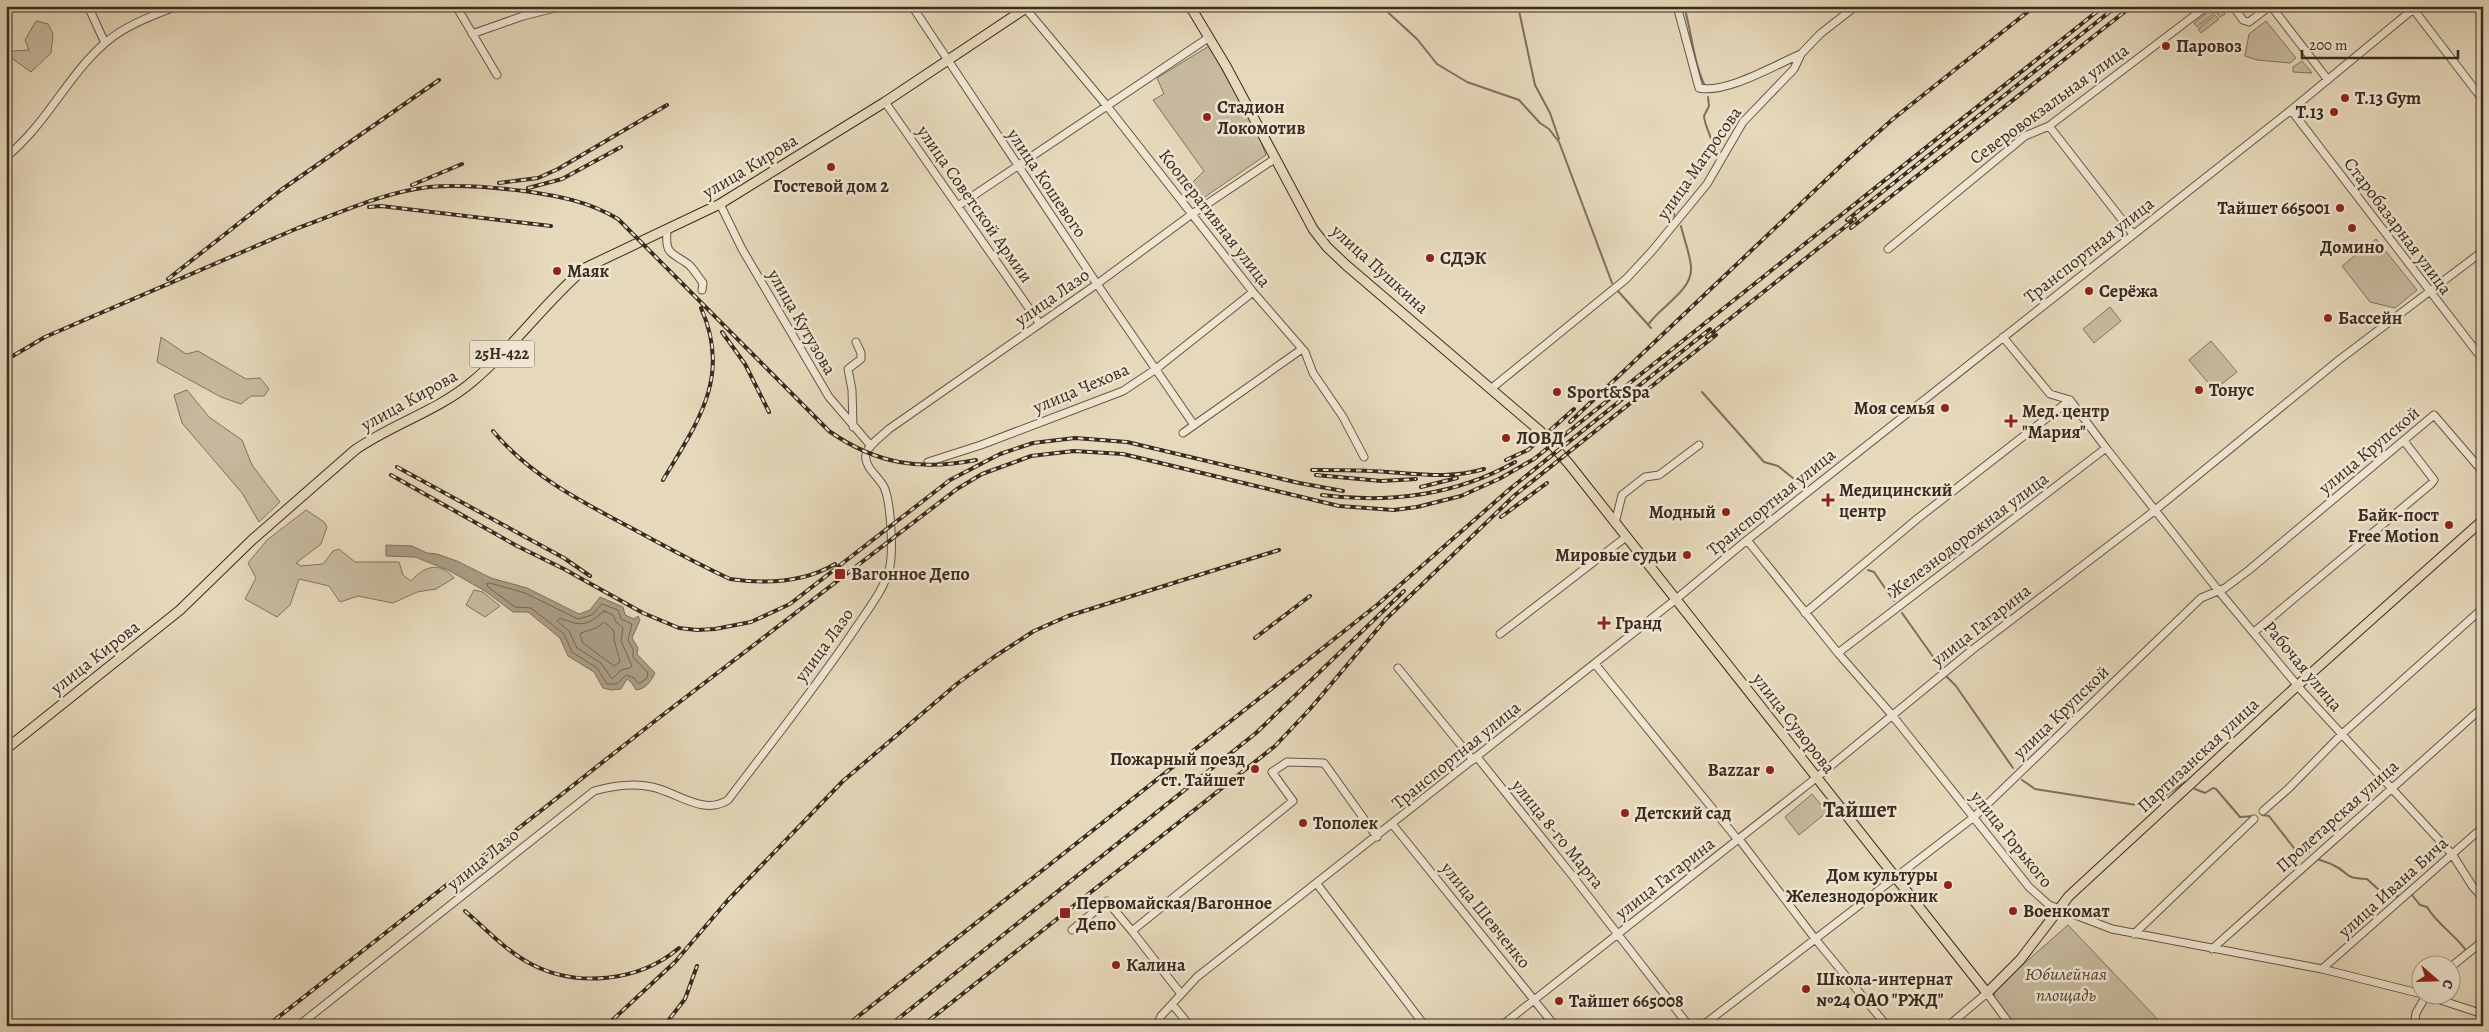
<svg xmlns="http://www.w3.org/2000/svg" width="2489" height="1032" font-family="Alegreya,serif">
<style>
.green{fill:#c8bba0;stroke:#807360}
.water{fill:#ab9d86;stroke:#7d6f5d}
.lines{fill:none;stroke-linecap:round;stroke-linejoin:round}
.shore{stroke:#726453;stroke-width:1}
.stream{stroke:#7d6f5d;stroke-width:2}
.minor-casing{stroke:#645646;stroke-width:9}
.major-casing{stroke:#382b20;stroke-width:11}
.minor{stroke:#efe6d2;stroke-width:7}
.major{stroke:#e6d8ba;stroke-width:9}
.rail-casing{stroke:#382b20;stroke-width:4}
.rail{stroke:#efe6d2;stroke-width:2;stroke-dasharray:5.5;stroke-linecap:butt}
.poi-dot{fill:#8f2418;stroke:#efe6d2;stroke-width:2}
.labels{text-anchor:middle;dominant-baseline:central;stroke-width:5;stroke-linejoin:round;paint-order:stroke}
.shield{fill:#efe6d2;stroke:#6f6355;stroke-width:1}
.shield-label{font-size:16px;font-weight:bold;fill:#382b20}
.poi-label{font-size:18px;font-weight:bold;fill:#382b20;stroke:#efe6d2;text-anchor:start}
.street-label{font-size:18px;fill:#382b20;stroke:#efe6d2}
.park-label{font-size:18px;font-style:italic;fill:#55483a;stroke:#efe6d2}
.district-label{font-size:22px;font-weight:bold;fill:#382b20;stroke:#efe6d2}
</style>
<rect width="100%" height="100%" fill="#e6d8ba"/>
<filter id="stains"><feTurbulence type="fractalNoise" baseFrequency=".004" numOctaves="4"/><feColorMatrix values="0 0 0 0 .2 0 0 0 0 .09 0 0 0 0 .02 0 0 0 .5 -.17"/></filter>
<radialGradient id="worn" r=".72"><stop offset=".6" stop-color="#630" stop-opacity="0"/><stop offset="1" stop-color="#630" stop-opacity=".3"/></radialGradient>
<path class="green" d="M 2215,6 L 2219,6 L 2225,14 L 2220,17 L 2216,12 L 2197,27 L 2194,23 Z
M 2215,15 L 2219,19 L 2201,33 L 2198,29 Z
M 36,21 L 48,24 L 53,34 L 51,53 L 31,72 L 7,55 L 12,51 L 29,50 L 25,40 Z
M 2266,21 L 2296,58 L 2290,63 L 2257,60 L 2245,56 L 2249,34 Z
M 1209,46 L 1258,134 L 1266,155 L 1196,203 L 1186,189 L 1204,171 L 1153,100 L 1164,94 L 1157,78 Z
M 2302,61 L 2312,73 L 2293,72 L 2293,67 Z
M 2376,239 L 2417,290 L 2395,308 L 2370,302 L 2342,266 Z
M 2110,307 L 2121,321 L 2094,343 L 2083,329 Z
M 161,337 L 186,354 L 198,351 L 246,379 L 260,378 L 269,389 L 264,396 L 251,396 L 241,404 L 221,397 L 157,362 Z
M 2211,341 L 2237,372 L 2214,390 L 2189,360 Z
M 187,390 L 209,417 L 242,440 L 252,465 L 280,502 L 259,522 L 242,493 L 182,423 L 174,395 Z
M 306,510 L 324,522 L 327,527 L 321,544 L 296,563 L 301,566 L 323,564 L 333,551 L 339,549 L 355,562 L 399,562 L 403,575 L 411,581 C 425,566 439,561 454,578 L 436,589 L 417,592 L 393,603 L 358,596 L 340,602 L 329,586 L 299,579 L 290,605 L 277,617 L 245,599 L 256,578 L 248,563 L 267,540 Z
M 474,590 L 483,592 L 500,606 L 485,617 L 466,605 Z
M 1812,794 L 1827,812 L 1799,835 L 1785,817 Z
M 2068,925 L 2164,1026 L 2015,1026 L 1995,1000 L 1994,990 Z"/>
<path class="water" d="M 386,545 L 412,546 L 427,553 L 437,554 L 457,561 L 491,578 L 527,588 L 579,614 L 590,610 L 600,597 L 623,607 L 625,615 L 634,619 L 638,616 L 640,620 L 632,638 L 638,648 L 637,654 L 655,673 C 651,681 646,689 636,690 L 631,682 L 627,679 L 621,689 L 611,690 L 603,688 L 594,672 L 568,656 L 560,638 L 528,612 L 513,612 L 485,591 L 448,570 L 415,557 L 386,556 Z"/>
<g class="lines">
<path class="shore" d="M 490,583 L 525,593 L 578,619 L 592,615 L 602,604 L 618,610 L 621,619 L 632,624 L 628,640 L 633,649 L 633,657 L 648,673 L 647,678 L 639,684 L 634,678 L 626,675 L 617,684 L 607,684 L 597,668 L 572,652 L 564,634 L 531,608 L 515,607 L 488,587 L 487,584 Z
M 604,611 L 613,615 L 616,622 L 623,628 L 621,641 L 632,666 L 630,668 L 621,670 L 612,679 L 601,663 L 577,648 L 569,631 L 557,621 L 560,618 C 582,627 586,626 604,611 Z
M 605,622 L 614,631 C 613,642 618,651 620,662 L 614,666 L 583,643 L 580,635 L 581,633 L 596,628 Z"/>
<path class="stream" d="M 1381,6 L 1417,39 L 1437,64 L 1467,82 L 1519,100 L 1540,123 L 1549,129 L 1559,142 L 1612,283
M 1518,6 L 1535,85 L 1550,113 L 1559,139
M 1684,6 C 1692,33 1693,61 1705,86
M 1675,218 C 1666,192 1703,176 1711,155 C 1716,140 1705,130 1704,116 L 1709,106 L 1708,97
M 1618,291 L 1651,328
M 1648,325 C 1659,307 1693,291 1691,267 C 1690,254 1684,239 1681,226
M 1702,392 L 1764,462 L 1778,466 L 1799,483
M 1868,570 L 1874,572 L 1894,601
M 1902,613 L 1941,668
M 1946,676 L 1956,686 L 2013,768
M 2022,780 L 2035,789 L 2149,807 L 2185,782
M 2195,789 L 2205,793 L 2213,788 L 2216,789 L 2240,817 L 2255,816
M 2262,815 L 2269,816 L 2297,852 L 2309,852
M 2317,859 C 2322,861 2328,862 2333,865 C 2351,873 2341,878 2367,879 L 2379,890 L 2400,897
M 2412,895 L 2420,905 L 2427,907 C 2437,924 2454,934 2465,949
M 2483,964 L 2478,962 L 2483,965"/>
<defs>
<path id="minor" d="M 88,6 L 105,43
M 456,6 L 497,75
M 912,6 L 1097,284 L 1194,425
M 1677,6 L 1699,88 C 1726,94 1775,65 1801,54
M 2233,6 L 2243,20 L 2249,22 L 2270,6
M 2271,6 L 2328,80
M 1026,9 L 1107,106 L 1253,292 L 1305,352 L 1313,373 L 1343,417 L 1364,457
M 2414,10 L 2483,100
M 472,34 L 523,16 L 563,6
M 885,102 L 1040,324
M 2291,110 L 2483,360
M 2049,126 L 2133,234
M 6,157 C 46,125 67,76 105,43 C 126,25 152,16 177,6
M 720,204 L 742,249 L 829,397 L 871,446
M 958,206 L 1208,38
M 667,230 C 665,255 671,252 688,264 C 694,269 698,277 703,283 L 702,290
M 1888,249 L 2025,136 L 2049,126 L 2207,6
M 1492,388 L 1626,279 L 1652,251 L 1707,184 L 1743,122 L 1794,69 L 1801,54 L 1820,34 L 1856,6
M 853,427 L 852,390 L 848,369 L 861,359 L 861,353 L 856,342
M 1183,433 L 1302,349
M 2106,448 L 2218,590 L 2302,691 L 2452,854 L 2473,887 L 2483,898
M 928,462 L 981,445 L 1123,391 L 1156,369 L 1253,292
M 1615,523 L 1622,495 L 1645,477 L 1659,475 L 1699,445
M 1747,540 L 1838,653 L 1892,715 L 2029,887 L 2049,905 L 2112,929 L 2322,969 L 2422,994
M 1805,613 L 1917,519 L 2070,400
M 2254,632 L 2431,484 L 2434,480 L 2404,441
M 1500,634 L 1626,537
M 1838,653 L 2106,448 L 2070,400 L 2050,394 L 2003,337
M 1595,664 L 1738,840
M 1398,668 L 1473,760
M 1477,757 L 1571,874 L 1689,1026
M 2263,811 L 2289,788 L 2342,734 L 2483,608
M 1393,825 L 1555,1026
M 1742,843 L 1816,940 L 1887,1026
M 1317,884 L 1425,1026
M 1072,930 L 1107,901 L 1132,931
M 2134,934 L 2254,819
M 2212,949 L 2483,707
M 2452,966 L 2483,941
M 2322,969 L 2483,827
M 1181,994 L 1132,931 L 1293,801 L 1272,772 L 1287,762 L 1324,763 L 1377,837
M 2422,994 L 2483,1014
M 1172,1004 L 1190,1026
M 298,1026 L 594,791 C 612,786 634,783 652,787 C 677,792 703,816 728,800 C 771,743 816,687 855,629 C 868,609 885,589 890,566 C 893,549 891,502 884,487 C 879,477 863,466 866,454 C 868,445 882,436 889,429 L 1097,284 L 1192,214 L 1276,158
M 1157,1026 L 1161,1016 L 1197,977 L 1675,600 L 1747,540 L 2291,110 L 2417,6
M 1501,1026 L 1816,778 L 1972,650 L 2149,515 L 2339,360 L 2483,251
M 1702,1026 L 1974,817 L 2201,598 L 2225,588 L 2249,570 L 2434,415 L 2483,472
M 1948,1026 L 1987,993 L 2011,1026
M 2414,1026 L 2416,1013 L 2427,994"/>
<path id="major" d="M 1190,6 L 1226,66 L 1313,229 L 1327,247 L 1346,265 L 1540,431 L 1569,464 L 1987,993 L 2020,960 L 2069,896 L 2298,685 L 2483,520
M 6,749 L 180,610 L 252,540 L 355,450 C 392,424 438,411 473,381 C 514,347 545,302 585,268 L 720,204 L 885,102 L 1029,6"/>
</defs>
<use href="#minor" class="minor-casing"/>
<use href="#major" class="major-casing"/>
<use href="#minor" class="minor"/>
<use href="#major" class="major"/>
<defs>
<path id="rail" d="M 499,183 L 538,178 L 558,169 L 667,105
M 412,185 L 462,164
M 528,188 L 562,179 L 621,147
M 369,207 L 381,206 L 551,226
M 1847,220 L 2117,6
M 1851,228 L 2132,6
M 168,279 L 281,190 L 439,80
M 722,332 L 745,364 L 769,412
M 1707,337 L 1855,219
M 6,360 L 45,337 L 298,228 C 340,213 384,192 429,187 C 461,184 492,187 524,191 C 558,196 588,201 618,219 L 829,431 C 876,464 920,471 976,460
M 1570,422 L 1847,160 L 1893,119 L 2035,6
M 493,431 C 530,476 584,503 635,530 C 666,547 698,564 730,579 C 765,584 803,583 835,564
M 1506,460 L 1528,450 L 1574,409
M 397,467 L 564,558 L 590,576
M 1312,470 C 1337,470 1362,470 1387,472 C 1420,474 1451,479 1484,469
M 391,475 L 517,546 L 564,569 L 643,613 L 679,628 L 697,630 L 715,629 L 751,622 L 790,604 L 950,480 L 1000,454 L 1033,443 L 1075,438 L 1127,442 L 1299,483 L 1343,491
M 1316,475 L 1381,481 L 1416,479
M 663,480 C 697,423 732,377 701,308
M 1421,487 L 1457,478
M 1322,495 C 1388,504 1457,495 1515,462
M 1501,517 L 1547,483
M 1255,638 L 1310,596
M 465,911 C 486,929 506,951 531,964 C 577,988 639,982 679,948
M 267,1026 L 660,717 L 957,489 L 982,474 L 1031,456 L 1074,451 L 1123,454 L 1339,506 L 1394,510 L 1417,507 L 1461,496 L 1499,479 L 1534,459 L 2104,6
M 606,1026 L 675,962 L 728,900 L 843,781 L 958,683 L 994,657 L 1034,631 L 1068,616 L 1279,550
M 664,1026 L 685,999 L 697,966
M 846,1026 L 1377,605 L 1511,488 L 1710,329
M 889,1026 L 1256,733 L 1404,591
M 922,1026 L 1275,746 L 1310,709 L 1386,619 L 1515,495 L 1716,335"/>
</defs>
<use href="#rail" class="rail-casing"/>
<use href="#rail" class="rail"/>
</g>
<g class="poi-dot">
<circle cx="2166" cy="46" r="5"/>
<circle cx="2345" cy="98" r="5"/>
<circle cx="2334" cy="112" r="5"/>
<circle cx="1207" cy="117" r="5"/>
<circle cx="831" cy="167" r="5"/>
<circle cx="2340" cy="208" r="5"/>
<circle cx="2352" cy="228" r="5"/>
<circle cx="1430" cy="258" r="5"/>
<circle cx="557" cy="271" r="5"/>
<circle cx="2089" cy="291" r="5"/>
<circle cx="2328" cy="318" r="5"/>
<circle cx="2199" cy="390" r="5"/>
<circle cx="1557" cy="392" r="5"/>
<circle cx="1945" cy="408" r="5"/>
<path d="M2008.5 413.5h5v5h5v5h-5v5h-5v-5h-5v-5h5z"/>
<circle cx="1506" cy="438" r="5"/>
<path d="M1825.5 492.5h5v5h5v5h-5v5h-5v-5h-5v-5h5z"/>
<circle cx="1726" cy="512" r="5"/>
<circle cx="2449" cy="525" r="5"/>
<circle cx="1687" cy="555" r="5"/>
<rect x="834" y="568" width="12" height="12" rx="2.5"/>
<path d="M1601.5 615.5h5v5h5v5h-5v5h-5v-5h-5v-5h5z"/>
<circle cx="1255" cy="769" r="5"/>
<circle cx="1770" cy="770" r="5"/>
<circle cx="1625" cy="813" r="5"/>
<circle cx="1303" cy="823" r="5"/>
<circle cx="1948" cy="885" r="5"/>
<circle cx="2013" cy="911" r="5"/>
<rect x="1059" y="907" width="12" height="12" rx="2.5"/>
<circle cx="1116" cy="965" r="5"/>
<circle cx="1806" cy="989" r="5"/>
<circle cx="1559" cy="1001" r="5"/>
</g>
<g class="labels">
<rect class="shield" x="469.5" y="340.5" width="65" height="27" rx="4"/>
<g class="shield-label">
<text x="502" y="354">25Н-422</text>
</g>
<g class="poi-label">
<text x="2176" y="46">Паровоз</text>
<text x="2355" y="98">T.13 Gym</text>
<text x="1217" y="107">Стадион<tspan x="1217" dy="21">Локомотив</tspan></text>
<text x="2324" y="112" text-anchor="end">T.13</text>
<text x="831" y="186" text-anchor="middle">Гостевой дом 2</text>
<text x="2330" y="208" text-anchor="end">Тайшет 665001</text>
<text x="2352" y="247" text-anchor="middle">Домино</text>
<text x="1440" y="258">СДЭК</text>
<text x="567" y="271">Маяк</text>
<text x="2099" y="291">Серёжа</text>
<text x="2338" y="318">Бассейн</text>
<text x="2209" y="390">Тонус</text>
<text x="1567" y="392">Sport&amp;Spa</text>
<text x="1935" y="408" text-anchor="end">Моя семья</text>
<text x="2022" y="411">Мед. центр<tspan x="2022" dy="21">"Мария"</tspan></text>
<text x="1516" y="438">ЛОВД</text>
<text x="1839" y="490">Медицинский<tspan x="1839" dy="21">центр</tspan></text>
<text x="1716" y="512" text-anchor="end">Модный</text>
<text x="2439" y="515" text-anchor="end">Байк-пост<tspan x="2439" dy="21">Free Motion</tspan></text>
<text x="1677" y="555" text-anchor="end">Мировые судьи</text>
<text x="851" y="574">Вагонное Депо</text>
<text x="1615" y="623">Гранд</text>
<text x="1245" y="759" text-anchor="end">Пожарный поезд<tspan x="1245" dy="21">ст. Тайшет</tspan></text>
<text x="1760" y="770" text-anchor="end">Bazzar</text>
<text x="1635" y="813">Детский сад</text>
<text x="1313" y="823">Тополек</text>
<text x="1938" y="875" text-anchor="end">Дом культуры<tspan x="1938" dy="21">Железнодорожник</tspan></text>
<text x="1076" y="903">Первомайская/Вагонное<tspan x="1076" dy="21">Депо</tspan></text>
<text x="2023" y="911">Военкомат</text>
<text x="1126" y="965">Калина</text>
<text x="1816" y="979">Школа-интернат<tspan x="1816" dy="21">№24 ОАО "РЖД"</tspan></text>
<text x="1569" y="1001">Тайшет 665008</text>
</g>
<g class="street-label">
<text transform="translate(2049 104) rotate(-36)">Северовокзальная улица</text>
<text transform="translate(1699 163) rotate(-55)">улица Матросова</text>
<text transform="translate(750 166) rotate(-31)">улица Кирова</text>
<text transform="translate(1047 183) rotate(56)">улица Кошевого</text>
<text transform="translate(975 204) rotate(55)">улица Советской Армии</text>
<text transform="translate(1215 218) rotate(52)">Кооперативная улица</text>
<text transform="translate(2398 226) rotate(53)">Старобазарная улица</text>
<text transform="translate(2089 250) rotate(-38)">Транспортная улица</text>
<text transform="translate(1380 269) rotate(42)">улица Пушкина</text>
<text transform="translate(1052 297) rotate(-35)">улица Лазо</text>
<text transform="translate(802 322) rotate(60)">улица Кутузова</text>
<text transform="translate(1081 388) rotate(-23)">улица Чехова</text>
<text transform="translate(409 400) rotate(-29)">улица Кирова</text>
<text transform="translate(2369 450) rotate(-40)">улица Крупской</text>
<text transform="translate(1771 502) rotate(-39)">Транспортная улица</text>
<text transform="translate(1968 535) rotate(-37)">Железнодорожная улица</text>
<text transform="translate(1981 625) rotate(-38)">улица Гагарина</text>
<text transform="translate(824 645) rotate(-54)">улица Лазо</text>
<text transform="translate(95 657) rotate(-38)">улица Кирова</text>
<text transform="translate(2303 666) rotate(50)">Рабочая улица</text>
<text transform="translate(2061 712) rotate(-44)">улица Крупской</text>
<text transform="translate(1794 723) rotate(52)">улица Суворова</text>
<text transform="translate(1456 755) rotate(-39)">Транспортная улица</text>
<text transform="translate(2198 755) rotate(-43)">Партизанская улица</text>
<text transform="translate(2337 816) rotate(-42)">Пролетарская улица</text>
<text transform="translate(1558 834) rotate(51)">улица 8-го Марта</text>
<text transform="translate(2012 839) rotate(51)">улица Горького</text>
<text transform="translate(483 859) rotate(-39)">улица Лазо</text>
<text transform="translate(1665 878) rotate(-38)">улица Гагарина</text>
<text transform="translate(2393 887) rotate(-42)">улица Ивана Бича</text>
<text transform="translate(1486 915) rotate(51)">улица Шевченко</text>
</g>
<g class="park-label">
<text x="2066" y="974">Юбилейная<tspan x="2066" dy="21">площадь</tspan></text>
</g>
<g class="district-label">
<text x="1860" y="810">Тайшет</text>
</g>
</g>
<rect width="2489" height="1032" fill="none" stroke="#e6d8ba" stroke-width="25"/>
<rect x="8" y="8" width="2474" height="1017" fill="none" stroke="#382b20" stroke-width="2.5"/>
<rect x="12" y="12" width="2464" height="1007" fill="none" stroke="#382b20"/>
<g transform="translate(2436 980) rotate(110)"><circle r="24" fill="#efe6d2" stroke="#a69b8b"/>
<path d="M0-4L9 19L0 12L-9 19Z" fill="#8f2418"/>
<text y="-8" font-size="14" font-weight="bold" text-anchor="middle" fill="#382b20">С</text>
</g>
<path d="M2302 50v8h156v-8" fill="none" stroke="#382b20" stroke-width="2.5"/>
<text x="2309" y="50" font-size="15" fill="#382b20" stroke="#efe6d2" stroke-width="4" paint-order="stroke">200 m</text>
<rect width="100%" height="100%" filter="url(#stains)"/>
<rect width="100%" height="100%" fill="url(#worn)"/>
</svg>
